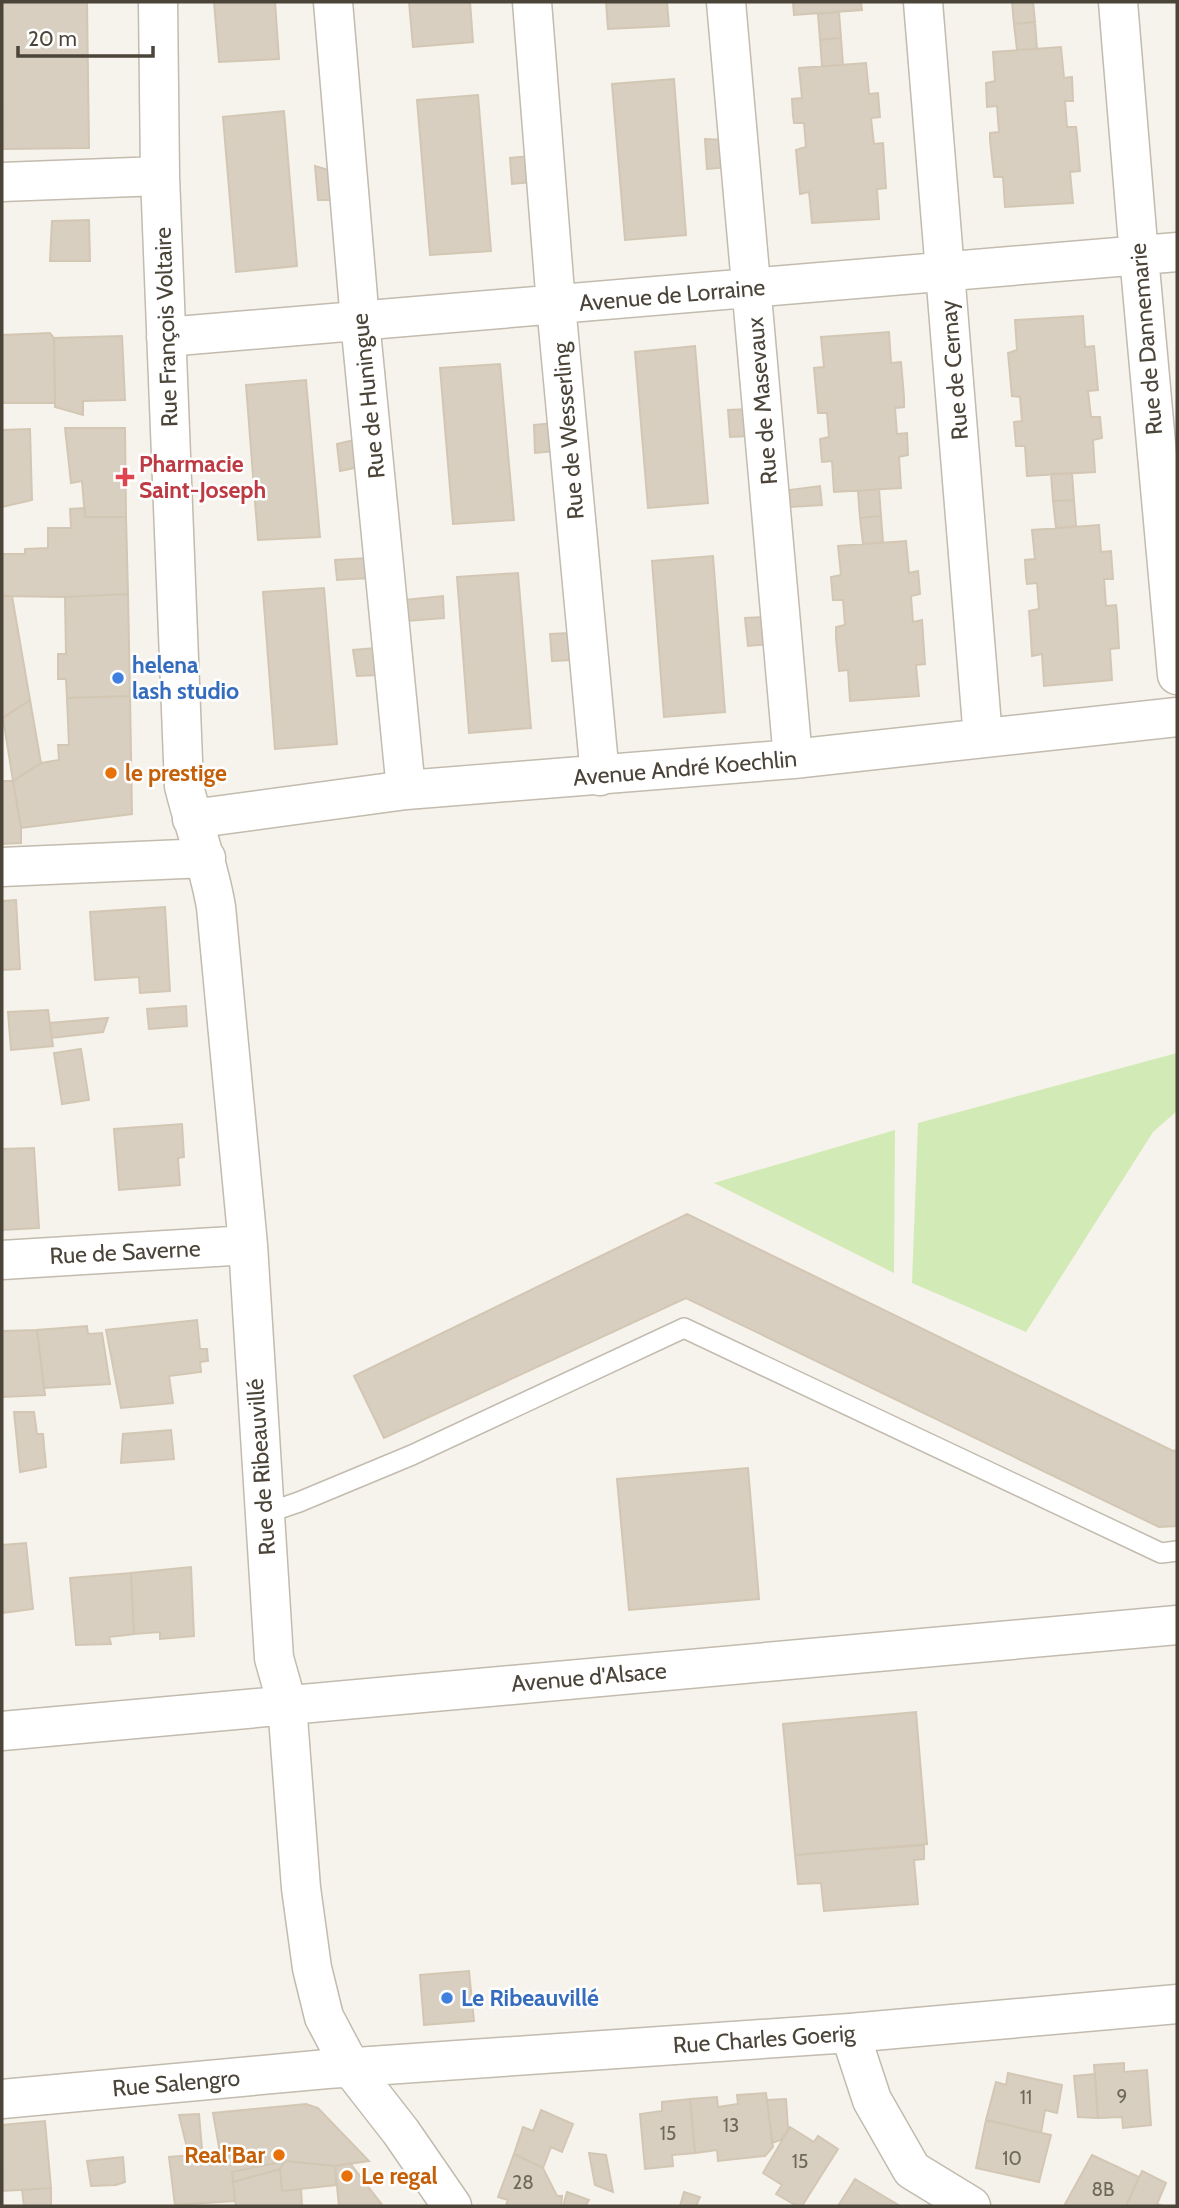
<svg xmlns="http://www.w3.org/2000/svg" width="1179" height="2208" font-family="Cabin,sans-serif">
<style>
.green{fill:#d2eab5}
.building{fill:#d8cfc1;stroke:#d3c7b4;stroke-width:2}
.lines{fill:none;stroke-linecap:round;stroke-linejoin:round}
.service-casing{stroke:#c2bbae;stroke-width:22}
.minor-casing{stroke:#c2bbae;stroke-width:41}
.service{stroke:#fff;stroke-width:19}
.minor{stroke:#fff;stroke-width:38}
.health-dot{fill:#e0444e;stroke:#fff;stroke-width:2.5}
.shop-dot{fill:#3f7fe0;stroke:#fff;stroke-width:2.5}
.food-dot{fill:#e8710a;stroke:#fff;stroke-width:2.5}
.labels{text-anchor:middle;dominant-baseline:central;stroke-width:5;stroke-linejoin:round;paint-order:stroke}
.number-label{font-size:19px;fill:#6e675b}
.street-label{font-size:23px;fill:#4b4439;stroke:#fff}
.health-label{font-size:23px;font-weight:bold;fill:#be3a42;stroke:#fff;text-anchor:start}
.shop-label{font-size:23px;font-weight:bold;fill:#366cbe;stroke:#fff;text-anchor:start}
.food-label{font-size:23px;font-weight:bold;fill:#c56008;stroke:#fff;text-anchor:start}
</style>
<rect width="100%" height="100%" fill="#f6f3ec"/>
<path class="green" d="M 1177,1053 L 1177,1111 L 1153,1132 L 1026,1332 L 912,1283 L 918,1123 Z
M 895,1130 L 894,1273 L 714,1183 Z"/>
<path class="building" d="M 2,2 L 87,2 L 89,148 L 3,149 Z
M 214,2 L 275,2 L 279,59 L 219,62 Z
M 409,2 L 470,2 L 473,42 L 413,47 Z
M 606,2 L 667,2 L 669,26 L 608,29 Z
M 793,2 L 861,2 L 862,10 L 794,15 Z
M 1012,2 L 1033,2 L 1035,22 L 1014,24 Z
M 839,12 L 841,38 L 820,40 L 818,14 Z
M 1035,22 L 1037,49 L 1017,50 L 1014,24 Z
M 841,38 L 843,65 L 822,66 L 820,40 Z
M 1061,47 L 1064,78 L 1072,77 L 1073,101 L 1065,101 L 1067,127 L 1076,127 L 1077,135 L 1080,171 L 1070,172 L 1073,203 L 1005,207 L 1003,177 L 994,177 L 990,140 L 990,133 L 999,132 L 997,106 L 987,107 L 986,83 L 995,81 L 993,52 Z
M 866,63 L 869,94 L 878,93 L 880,117 L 871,118 L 874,144 L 883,143 L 886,188 L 877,189 L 879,219 L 812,223 L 809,192 L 800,194 L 796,150 L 806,147 L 804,123 L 794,123 L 793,116 L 792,99 L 802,98 L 799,68 Z
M 674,79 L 686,235 L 625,240 L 612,84 Z
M 478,95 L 491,251 L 430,255 L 417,100 Z
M 284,111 L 297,266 L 236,272 L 223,117 Z
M 705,139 L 725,140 L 728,167 L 707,169 Z
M 530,156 L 532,182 L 512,184 L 510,158 Z
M 315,166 L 335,172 L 338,200 L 318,200 Z
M 89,220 L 90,261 L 50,261 L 52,221 Z
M 1083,316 L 1085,347 L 1094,346 L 1098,390 L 1088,391 L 1091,417 L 1100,417 L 1102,438 L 1093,440 L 1095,472 L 1027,476 L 1025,446 L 1016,446 L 1014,422 L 1022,421 L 1020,397 L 1012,396 L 1008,353 L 1017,350 L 1015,320 Z
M 889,332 L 891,363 L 901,362 L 904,397 L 904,407 L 895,408 L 897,434 L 907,433 L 908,455 L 899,457 L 901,488 L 834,492 L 832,461 L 822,462 L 820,439 L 829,437 L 827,413 L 818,413 L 814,368 L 824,367 L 821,337 Z
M 50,333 L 54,338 L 55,403 L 2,403 L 2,335 Z
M 122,336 L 125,400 L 83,401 L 83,415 L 55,407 L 54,338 Z
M 695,346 L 708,503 L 648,508 L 635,352 Z
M 500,364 L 514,520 L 453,524 L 440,368 Z
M 306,380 L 320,537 L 258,540 L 246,385 Z
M 748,409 L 750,436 L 730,437 L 728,410 Z
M 554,423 L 555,451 L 535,453 L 534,425 Z
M 65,428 L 125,428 L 126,517 L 85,517 L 82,481 L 71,483 Z
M 30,429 L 32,500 L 2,507 L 2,430 Z
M 358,439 L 360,467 L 340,471 L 337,444 Z
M 1072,473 L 1074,500 L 1053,501 L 1051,474 Z
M 820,486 L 822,505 L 790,507 L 789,490 Z
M 879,489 L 881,516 L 860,518 L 858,491 Z
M 1074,500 L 1076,526 L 1056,528 L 1053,501 Z
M 85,508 L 85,517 L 126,517 L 128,594 L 65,597 L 2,596 L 2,554 L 25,554 L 25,549 L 48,548 L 48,528 L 71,528 L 70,509 Z
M 881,516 L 883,542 L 863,544 L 860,518 Z
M 1099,525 L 1101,552 L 1111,551 L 1113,579 L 1104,579 L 1106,606 L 1116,605 L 1117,614 L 1119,648 L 1110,649 L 1112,680 L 1044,686 L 1042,654 L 1032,656 L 1030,623 L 1029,611 L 1039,609 L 1037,583 L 1027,584 L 1026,576 L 1025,560 L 1035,559 L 1032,530 Z
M 906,541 L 909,573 L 918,571 L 919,581 L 920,594 L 911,596 L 913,622 L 922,620 L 925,664 L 916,665 L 919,696 L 850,701 L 848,670 L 839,671 L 836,638 L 836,627 L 845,625 L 843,600 L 833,600 L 831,577 L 841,575 L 838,546 Z
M 713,556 L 725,712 L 664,717 L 652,561 Z
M 368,558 L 370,578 L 337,580 L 335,560 Z
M 518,573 L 531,728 L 469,733 L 457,577 Z
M 324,588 L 337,744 L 275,749 L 263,592 Z
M 128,594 L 130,696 L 67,698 L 66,679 L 58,679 L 58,654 L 66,654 L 65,597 Z
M 2,596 L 12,596 L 30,700 L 2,718 Z
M 443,596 L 444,618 L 407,621 L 405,600 Z
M 765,617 L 768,644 L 748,646 L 745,618 Z
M 570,633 L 573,660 L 552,661 L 550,634 Z
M 375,648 L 378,675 L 357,676 L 353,650 Z
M 130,696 L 132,814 L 21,828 L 13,781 L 41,763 L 59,760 L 58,745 L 69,745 L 67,698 Z
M 30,700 L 41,763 L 13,781 L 3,718 Z
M 2,781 L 13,781 L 21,828 L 21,843 L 2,844 Z
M 16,900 L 20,969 L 2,970 L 2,901 Z
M 165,907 L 170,991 L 140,993 L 139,977 L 95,980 L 90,912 Z
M 186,1006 L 187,1026 L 149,1029 L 147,1009 Z
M 48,1010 L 53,1046 L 11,1050 L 8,1012 Z
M 108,1018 L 103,1032 L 52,1038 L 50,1023 Z
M 81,1049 L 89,1100 L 62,1104 L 54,1053 Z
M 182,1124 L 184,1157 L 178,1158 L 180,1185 L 119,1190 L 114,1129 Z
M 34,1148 L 39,1228 L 2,1230 L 2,1149 Z
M 687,1214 L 1173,1451 L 1177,1450 L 1177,1526 L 1159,1527 L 686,1298 L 384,1438 L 354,1376 Z
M 197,1320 L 200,1349 L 207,1349 L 208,1361 L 200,1362 L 201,1372 L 169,1376 L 173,1403 L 121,1408 L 106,1330 Z
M 87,1326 L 88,1334 L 102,1333 L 110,1384 L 44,1388 L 37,1330 Z
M 37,1330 L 45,1395 L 2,1397 L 2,1331 Z
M 14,1412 L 34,1412 L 37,1434 L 43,1434 L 46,1467 L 20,1472 Z
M 171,1430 L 174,1459 L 121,1463 L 123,1434 Z
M 748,1468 L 759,1599 L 629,1610 L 617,1479 Z
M 26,1543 L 33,1609 L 2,1613 L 2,1545 Z
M 191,1567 L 194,1636 L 160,1639 L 160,1632 L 134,1634 L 131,1573 Z
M 131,1573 L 134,1634 L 109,1637 L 111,1644 L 76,1645 L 70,1578 Z
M 916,1712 L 927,1844 L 795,1855 L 783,1724 Z
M 924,1845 L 924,1859 L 914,1860 L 918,1904 L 824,1911 L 821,1883 L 798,1884 L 795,1855 Z
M 469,1971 L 474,2021 L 424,2025 L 420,1975 Z
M 1124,2063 L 1124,2072 L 1147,2070 L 1151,2125 L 1123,2128 L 1122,2117 L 1098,2118 L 1094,2065 Z
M 1008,2073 L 1062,2085 L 1057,2113 L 1045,2110 L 1041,2133 L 986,2120 L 996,2082 L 1006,2085 Z
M 1095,2074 L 1098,2118 L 1078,2117 L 1074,2076 Z
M 766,2093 L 773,2147 L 765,2156 L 718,2161 L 717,2150 L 695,2153 L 690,2099 L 717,2097 L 718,2107 L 738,2104 L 737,2095 Z
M 690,2099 L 695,2153 L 672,2155 L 673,2166 L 645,2169 L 640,2114 L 662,2111 L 662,2102 Z
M 786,2099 L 788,2129 L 781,2140 L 772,2143 L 767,2100 Z
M 306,2104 L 318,2108 L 369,2161 L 335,2166 L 285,2161 L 232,2172 L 235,2201 L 175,2205 L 169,2157 L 220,2153 L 213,2113 Z
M 541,2110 L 573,2124 L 562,2152 L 551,2147 L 543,2168 L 514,2154 L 523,2127 L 533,2131 Z
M 199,2114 L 202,2149 L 188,2152 L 179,2115 Z
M 986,2120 L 1051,2135 L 1039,2182 L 976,2168 Z
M 45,2121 L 51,2188 L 3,2191 L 2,2125 Z
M 790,2127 L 814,2142 L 818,2136 L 838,2149 L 802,2206 L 797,2206 L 776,2194 L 782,2185 L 763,2173 Z
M 589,2153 L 606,2155 L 613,2192 L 595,2185 Z
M 514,2154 L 543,2168 L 557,2196 L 562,2196 L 561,2206 L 509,2206 L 506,2205 L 508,2200 L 498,2197 Z
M 1092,2155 L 1139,2177 L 1126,2206 L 1064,2206 Z
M 123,2157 L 125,2182 L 116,2185 L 91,2186 L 87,2161 Z
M 285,2161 L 335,2166 L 336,2185 L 282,2191 L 280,2169 Z
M 285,2161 L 280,2169 L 233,2182 L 232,2172 Z
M 350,2163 L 383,2206 L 339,2206 L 335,2166 Z
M 280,2169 L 282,2191 L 301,2189 L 302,2206 L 236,2206 L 233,2182 Z
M 1142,2171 L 1166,2183 L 1157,2204 L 1163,2206 L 1126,2206 Z
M 855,2179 L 900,2206 L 838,2206 Z
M 51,2188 L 51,2206 L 24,2206 L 22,2190 Z
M 567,2192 L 589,2200 L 585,2206 L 563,2206 Z
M 684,2192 L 700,2197 L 696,2206 L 680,2206 Z"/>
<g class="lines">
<defs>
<path id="service" d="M 264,1514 L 299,1502 L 412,1455 L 684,1328 L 1161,1553 L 1177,1551"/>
<path id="minor" d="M 158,2 L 160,176 L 184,786 C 194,827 209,865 216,907 L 248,1245 L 274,1658 L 287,1704 L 301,1888 L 312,1968 L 324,2017 L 351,2068 L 401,2132 L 452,2206
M 333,2 L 360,321 L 406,790
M 532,2 L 556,305 L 600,776
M 726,2 L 793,759
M 923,2 L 983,738
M 1118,2 L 1139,256 L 1177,675
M 2,182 L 160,176
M 166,337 L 1177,252
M 192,819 L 406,790 L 793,759 L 1177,717
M 2,867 L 206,858
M 2,1260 L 248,1245
M 2,1731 L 1177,1625
M 850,2033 L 872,2100 L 912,2170 L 971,2206
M 2,2099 L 327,2069 L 850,2033 L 1177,2004"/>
</defs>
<use href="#service" class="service-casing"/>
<use href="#minor" class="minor-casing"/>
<use href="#service" class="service"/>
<use href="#minor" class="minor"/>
</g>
<path class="health-dot" d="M121.5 466.5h7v7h7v7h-7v7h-7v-7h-7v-7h7z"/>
<g class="shop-dot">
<circle cx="118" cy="678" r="7"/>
<circle cx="447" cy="1998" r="7"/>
</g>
<g class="food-dot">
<circle cx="111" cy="773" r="7"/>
<circle cx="279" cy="2155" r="7"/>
<circle cx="347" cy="2176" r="7"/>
</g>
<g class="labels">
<g class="number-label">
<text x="1122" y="2096">9</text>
<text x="1026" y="2097">11</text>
<text x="731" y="2125">13</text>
<text x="668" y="2133">15</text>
<text x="1012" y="2158">10</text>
<text x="800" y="2161">15</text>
<text x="523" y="2182">28</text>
<text x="1103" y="2189">8B</text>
</g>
<g class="street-label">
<text transform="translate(672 295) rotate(-5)">Avenue de Lorraine</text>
<text transform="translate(166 327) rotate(-92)">Rue François Voltaire</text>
<text transform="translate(1146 339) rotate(-95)">Rue de Dannemarie</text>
<text transform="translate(954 370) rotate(-95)">Rue de Cernay</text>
<text transform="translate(368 396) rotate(-96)">Rue de Huningue</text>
<text transform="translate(762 401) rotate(-95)">Rue de Masevaux</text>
<text transform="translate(568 431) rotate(-95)">Rue de Wesserling</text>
<text transform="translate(685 768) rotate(-5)">Avenue André Koechlin</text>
<text transform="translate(125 1252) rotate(-3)">Rue de Saverne</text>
<text transform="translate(261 1467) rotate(-94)">Rue de Ribeauvillé</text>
<text transform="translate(589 1677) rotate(-5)">Avenue d'Alsace</text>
<text transform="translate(764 2039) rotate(-4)">Rue Charles Goerig</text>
<text transform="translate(176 2083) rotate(-5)">Rue Salengro</text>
</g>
<g class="health-label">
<text x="139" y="464">Pharmacie<tspan x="139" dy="26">Saint-Joseph</tspan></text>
</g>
<g class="shop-label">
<text x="132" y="665">helena<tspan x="132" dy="26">lash studio</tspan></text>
<text x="461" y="1998">Le Ribeauvillé</text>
</g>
<g class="food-label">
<text x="125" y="773">le prestige</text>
<text x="265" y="2155" text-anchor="end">Real'Bar</text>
<text x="361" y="2176">Le regal</text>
</g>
</g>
<rect width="1179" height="2208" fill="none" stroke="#4b4439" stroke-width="7"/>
<path d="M18 46v10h135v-10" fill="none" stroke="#4b4439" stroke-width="3.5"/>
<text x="28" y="46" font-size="21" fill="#4b4439" stroke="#ffffff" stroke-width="5" paint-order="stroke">20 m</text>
</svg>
